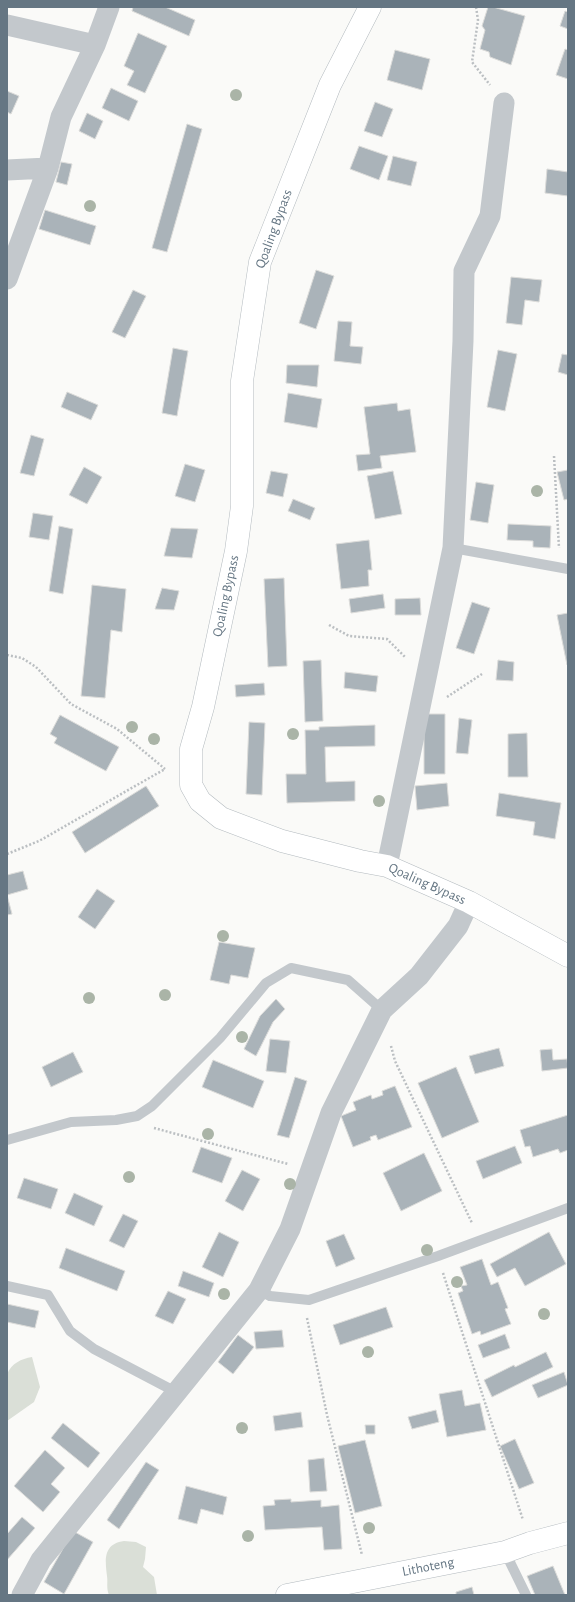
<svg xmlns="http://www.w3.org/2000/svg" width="575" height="1602" font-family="'Alegreya Sans',sans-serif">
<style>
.green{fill:#dadfd7}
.building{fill:#aab3b9;stroke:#dcdcda}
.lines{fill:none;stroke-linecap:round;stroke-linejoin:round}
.secondary-casing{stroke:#b3babf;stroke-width:23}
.path{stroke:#bbbfc2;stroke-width:2.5;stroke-dasharray:2 2;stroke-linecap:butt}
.lane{stroke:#c3c8cc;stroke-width:10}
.street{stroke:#c3c8cc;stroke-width:21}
.secondary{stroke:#fff;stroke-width:22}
.tree{fill:#aab4a7}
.labels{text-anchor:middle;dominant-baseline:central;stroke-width:4;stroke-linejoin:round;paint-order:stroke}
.street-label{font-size:14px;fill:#657683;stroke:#fff}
</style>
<rect width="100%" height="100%" fill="#fafaf8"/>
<path class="green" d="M 32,1357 L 40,1387 L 34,1402 L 7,1421 L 7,1374 C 12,1363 21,1359 32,1357 Z
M 124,1541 L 136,1542 L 146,1547 L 145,1559 L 143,1567 L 154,1577 L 157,1595 L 109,1595 C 106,1588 108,1583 107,1576 C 105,1560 103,1544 124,1541 Z"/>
<path class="building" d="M 133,7 L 165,7 L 195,20 L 189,36 L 132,11 Z
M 488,7 L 493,7 L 525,16 L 511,65 L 490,57 L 489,52 L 480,49 L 485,30 L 482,26 Z
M 565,11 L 568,12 L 568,29 L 560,26 Z
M 138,33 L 167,46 L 145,93 L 127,85 L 134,71 L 124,66 Z
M 565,49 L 568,50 L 568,79 L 556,75 Z
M 395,50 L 430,59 L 422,90 L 387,80 Z
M 111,88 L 138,101 L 129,121 L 102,108 Z
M 7,91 L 19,96 L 11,114 L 7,112 Z
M 375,102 L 393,109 L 382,137 L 364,131 Z
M 87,113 L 103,121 L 95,139 L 79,131 Z
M 187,124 L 202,129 L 167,252 L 152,248 Z
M 359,146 L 388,156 L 379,180 L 350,169 Z
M 393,156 L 417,162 L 411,186 L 387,180 Z
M 61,162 L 72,164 L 67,185 L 56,182 Z
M 547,169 L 568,172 L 568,196 L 545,193 Z
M 45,210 L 96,226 L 90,245 L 39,229 Z
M 316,270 L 334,276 L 316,329 L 299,323 Z
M 511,277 L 542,280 L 539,302 L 525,300 L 522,325 L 506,323 Z
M 133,290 L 146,296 L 125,338 L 112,332 Z
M 338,321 L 352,322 L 350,346 L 363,347 L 361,364 L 334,361 Z
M 173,348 L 188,351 L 177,416 L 162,413 Z
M 498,350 L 517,354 L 505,411 L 487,407 Z
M 562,354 L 568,355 L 568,375 L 558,372 Z
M 287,365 L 319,365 L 317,387 L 286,383 Z
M 67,392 L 98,405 L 91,420 L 61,407 Z
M 288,393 L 322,399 L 317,428 L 284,422 Z
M 397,403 L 398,411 L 410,409 L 416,452 L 380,456 L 382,468 L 358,471 L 356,455 L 370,454 L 364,407 Z
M 31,435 L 44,439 L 34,476 L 20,473 Z
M 185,464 L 205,470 L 195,502 L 175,496 Z
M 84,467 L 102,477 L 87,504 L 69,495 Z
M 568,470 L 568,499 L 564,500 L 557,472 Z
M 271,471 L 288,474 L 283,497 L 266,493 Z
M 393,471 L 402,514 L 375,519 L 367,476 Z
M 476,482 L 494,485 L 488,523 L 470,520 Z
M 293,499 L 315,508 L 310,520 L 288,511 Z
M 33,513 L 53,516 L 49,540 L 29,537 Z
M 508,524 L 551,526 L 550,548 L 533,547 L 533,541 L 507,540 Z
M 59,526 L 73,529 L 63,594 L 49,591 Z
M 171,528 L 198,529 L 192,558 L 164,556 Z
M 369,540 L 372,570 L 368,570 L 369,586 L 341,589 L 336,544 Z
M 284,578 L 287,666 L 268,667 L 264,579 Z
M 92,585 L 126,589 L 122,632 L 111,630 L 105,698 L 81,696 Z
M 162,588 L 179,591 L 174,610 L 155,609 Z
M 383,594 L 385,608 L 351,613 L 349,599 Z
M 420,598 L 421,615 L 395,615 L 395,599 Z
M 472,602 L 490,608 L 474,654 L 456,648 Z
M 568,613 L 568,665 L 567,665 L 557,615 Z
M 321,660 L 323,721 L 305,722 L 303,661 Z
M 498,660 L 514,662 L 513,681 L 496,680 Z
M 345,672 L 378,676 L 376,692 L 344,688 Z
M 264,683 L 265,695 L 236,697 L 235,685 Z
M 424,714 L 445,714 L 445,774 L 424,774 Z
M 60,715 L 119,747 L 106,771 L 54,743 L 57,738 L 50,734 Z
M 459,718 L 472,720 L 468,754 L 456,753 Z
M 249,722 L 265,723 L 262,795 L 246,794 Z
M 375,725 L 375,746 L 325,747 L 326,782 L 355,781 L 355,801 L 287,803 L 286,774 L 306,774 L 305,730 L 319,730 L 319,727 Z
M 527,733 L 528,777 L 508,777 L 508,734 Z
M 447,783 L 449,806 L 417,810 L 415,786 Z
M 146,786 L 159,806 L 85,853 L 72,832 Z
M 499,793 L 561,803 L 555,839 L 533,835 L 535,822 L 496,816 Z
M 23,871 L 28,889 L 7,895 L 12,914 L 7,915 L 7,875 Z
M 97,889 L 115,901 L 95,929 L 78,917 Z
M 219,942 L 255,948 L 248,978 L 231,975 L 229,984 L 210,980 Z
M 276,999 L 285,1009 L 273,1022 L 256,1056 L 244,1049 L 260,1016 Z
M 270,1039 L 290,1041 L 286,1073 L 266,1071 Z
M 499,1048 L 504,1066 L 475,1074 L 469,1056 Z
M 552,1049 L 553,1060 L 567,1059 L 568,1068 L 542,1071 L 540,1050 Z
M 73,1052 L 83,1072 L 51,1087 L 42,1067 Z
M 213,1060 L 264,1081 L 253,1108 L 202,1087 Z
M 456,1067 L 479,1122 L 442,1138 L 418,1083 Z
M 295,1077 L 307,1081 L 289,1138 L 277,1135 Z
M 395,1086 L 412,1127 L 378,1140 L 376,1135 L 370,1137 L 371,1140 L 353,1147 L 341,1116 L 356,1110 L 353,1102 L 371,1095 L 372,1099 L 383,1095 L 382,1091 Z
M 568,1115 L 568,1150 L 560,1153 L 558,1149 L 533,1157 L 530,1146 L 525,1147 L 520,1130 Z
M 515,1146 L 522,1163 L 483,1179 L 476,1161 Z
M 201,1147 L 232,1158 L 222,1183 L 192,1172 Z
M 424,1153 L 442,1191 L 401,1211 L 383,1173 Z
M 242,1170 L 260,1179 L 243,1211 L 225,1201 Z
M 24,1178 L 58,1189 L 51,1209 L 17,1198 Z
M 74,1193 L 103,1206 L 94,1226 L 65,1213 Z
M 123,1214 L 138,1221 L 124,1248 L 109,1241 Z
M 219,1232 L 239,1242 L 223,1277 L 202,1267 Z
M 549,1232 L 566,1264 L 525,1286 L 515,1268 L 497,1277 L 490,1264 Z
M 344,1234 L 355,1259 L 336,1267 L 326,1241 Z
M 66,1248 L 125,1271 L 117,1291 L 59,1268 Z
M 482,1259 L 491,1285 L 498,1282 L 508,1308 L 505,1309 L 511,1324 L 481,1335 L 480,1331 L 472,1334 L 458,1293 L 463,1291 L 461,1286 L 467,1285 L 460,1267 Z
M 183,1271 L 214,1283 L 209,1297 L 178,1286 Z
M 168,1291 L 186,1299 L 173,1324 L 155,1316 Z
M 7,1304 L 39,1311 L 35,1328 L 7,1322 Z
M 386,1307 L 393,1327 L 340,1345 L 333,1325 Z
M 282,1330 L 284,1347 L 256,1349 L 254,1332 Z
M 505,1334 L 510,1348 L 483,1358 L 478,1345 Z
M 238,1335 L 254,1347 L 233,1374 L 218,1362 Z
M 546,1352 L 553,1367 L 492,1397 L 484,1380 L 514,1365 L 515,1367 Z
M 564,1372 L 568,1385 L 538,1398 L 532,1385 Z
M 462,1390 L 465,1406 L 480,1403 L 486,1430 L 447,1437 L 439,1394 Z
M 436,1410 L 439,1422 L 412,1429 L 408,1417 Z
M 301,1412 L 303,1427 L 275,1431 L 273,1416 Z
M 63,1423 L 100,1453 L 88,1468 L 51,1438 Z
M 365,1425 L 375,1425 L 375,1434 L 366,1434 Z
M 515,1439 L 534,1483 L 519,1489 L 500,1446 Z
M 365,1440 L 382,1506 L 355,1513 L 338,1446 Z
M 45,1450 L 65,1468 L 51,1484 L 60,1492 L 43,1512 L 14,1486 Z
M 324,1458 L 327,1491 L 310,1492 L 308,1460 Z
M 146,1462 L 159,1470 L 119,1529 L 107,1520 Z
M 186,1486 L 227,1497 L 223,1515 L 201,1509 L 197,1524 L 178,1519 Z
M 291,1499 L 291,1502 L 321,1500 L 321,1507 L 339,1505 L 342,1549 L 324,1550 L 322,1527 L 265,1530 L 263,1506 L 275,1505 L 274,1500 Z
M 22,1517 L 35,1528 L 7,1560 L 7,1534 Z
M 73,1531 L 93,1542 L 64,1594 L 44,1582 Z
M 553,1566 L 565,1595 L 535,1595 L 527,1576 Z
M 472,1587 L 474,1595 L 456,1595 L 456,1592 Z"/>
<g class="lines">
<defs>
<path id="secondary" d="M 370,7 L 330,85 L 260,262 L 242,381 L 242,506 L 236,551 L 203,707 L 191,749 L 191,785 L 200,801 L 221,818 L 282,841 L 360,861 L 387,866 L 469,902 L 568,956
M 287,1595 L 505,1552 L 530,1543 L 568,1533"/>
</defs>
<use href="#secondary" class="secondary-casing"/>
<path class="path" d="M 476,7 L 478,20 L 472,62 L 490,85
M 554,456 L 559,548
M 329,625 L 349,636 L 387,639 L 405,657
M 7,655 L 22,658 L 36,667 L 71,704 L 117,729 L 165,769
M 447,697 L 482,674
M 7,854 L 39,841 L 165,769
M 391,1046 L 395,1061 L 472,1223
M 154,1128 L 288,1164
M 443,1273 L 523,1520
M 307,1318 L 327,1415 L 362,1555"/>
<path class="lane" d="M 453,548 L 568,569
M 7,1140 L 71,1122 L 116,1120 L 137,1116 L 152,1106 L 220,1038 L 266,983 L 291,968 L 348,980 L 382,1010
M 7,1286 L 48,1295 L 70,1331 L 94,1349 L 176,1392
M 259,1290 L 270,1296 L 309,1300 L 438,1256 L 568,1208
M 505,1552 L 526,1595"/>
<path class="street" d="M 7,25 L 95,45
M 7,170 L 48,168
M 7,279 L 48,168 L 61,117 L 95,45 L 109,7
M 387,866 L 453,548 L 463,341 L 464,271 L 490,216 L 504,103
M 22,1595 L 41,1560 L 259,1290 L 290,1229 L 331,1113 L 382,1010 L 419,976 L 458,926 L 469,902"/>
<use href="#secondary" class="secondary"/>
</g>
<g class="tree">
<circle cx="236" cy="95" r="6"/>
<circle cx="90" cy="206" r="6"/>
<circle cx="537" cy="491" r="6"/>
<circle cx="132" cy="727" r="6"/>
<circle cx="293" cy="734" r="6"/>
<circle cx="154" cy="739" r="6"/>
<circle cx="379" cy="801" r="6"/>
<circle cx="223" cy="936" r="6"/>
<circle cx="165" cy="995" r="6"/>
<circle cx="89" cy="998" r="6"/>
<circle cx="242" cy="1037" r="6"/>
<circle cx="208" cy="1134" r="6"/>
<circle cx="129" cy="1177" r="6"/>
<circle cx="290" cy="1184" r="6"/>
<circle cx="427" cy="1250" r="6"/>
<circle cx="457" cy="1282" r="6"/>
<circle cx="224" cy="1294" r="6"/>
<circle cx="544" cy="1314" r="6"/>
<circle cx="368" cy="1352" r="6"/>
<circle cx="242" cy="1428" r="6"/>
<circle cx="369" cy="1528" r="6"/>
<circle cx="248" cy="1536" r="6"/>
</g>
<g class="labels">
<g class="street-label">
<text transform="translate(274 229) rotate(-70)">Qoaling Bypass</text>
<text transform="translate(226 596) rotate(-78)">Qoaling Bypass</text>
<text transform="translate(427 884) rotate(24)">Qoaling Bypass</text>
<text transform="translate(428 1567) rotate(-11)">Lithoteng</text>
</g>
</g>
<rect width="575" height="1602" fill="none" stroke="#657683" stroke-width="16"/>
</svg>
